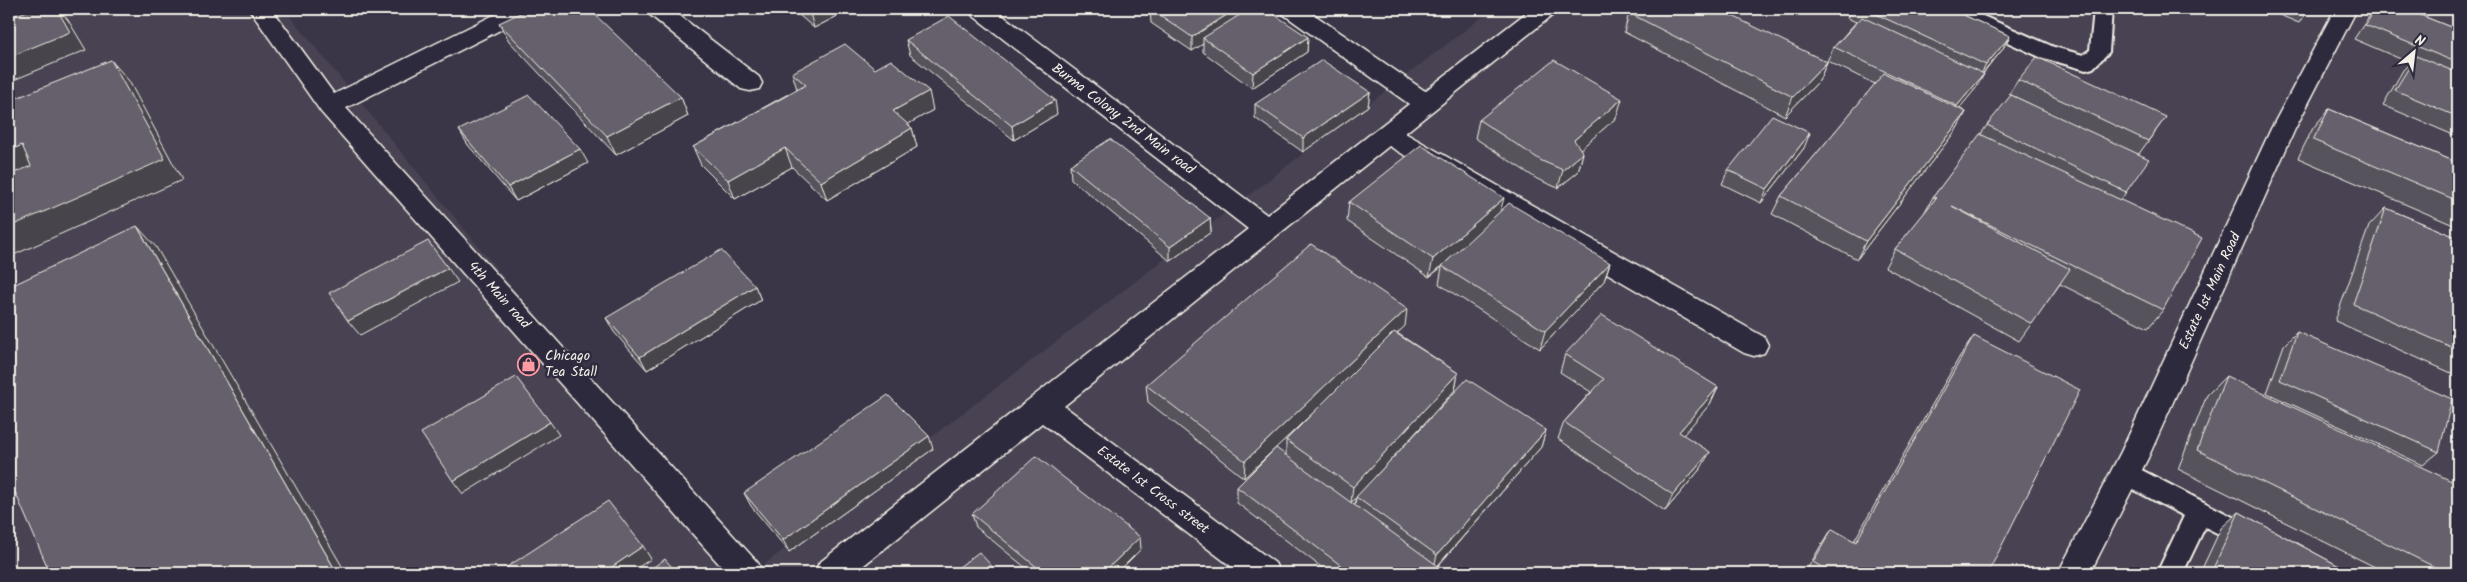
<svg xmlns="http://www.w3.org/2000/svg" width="2467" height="582" font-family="Kalam,sans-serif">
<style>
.built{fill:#484352}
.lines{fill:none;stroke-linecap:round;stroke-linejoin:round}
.lane-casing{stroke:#f4f1e8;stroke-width:4}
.street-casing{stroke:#f4f1e8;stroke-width:3}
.lane{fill:#2f2a3d;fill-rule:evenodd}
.street{fill:#2f2a3d;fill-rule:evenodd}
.wall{fill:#57535d;stroke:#f4f1e8;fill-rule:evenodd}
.shaded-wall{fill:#47444c;stroke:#f4f1e8}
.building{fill:#65616c;stroke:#f4f1e8}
.labels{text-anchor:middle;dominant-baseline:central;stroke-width:5;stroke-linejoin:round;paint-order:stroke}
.street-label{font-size:14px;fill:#f4f1e8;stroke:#2f2a3d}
.poi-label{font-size:14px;fill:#f4f1e8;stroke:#2f2a3d;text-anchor:start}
</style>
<rect width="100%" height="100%" fill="#3b3647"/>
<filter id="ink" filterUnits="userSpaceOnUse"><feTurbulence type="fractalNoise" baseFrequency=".02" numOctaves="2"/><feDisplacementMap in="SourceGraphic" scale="10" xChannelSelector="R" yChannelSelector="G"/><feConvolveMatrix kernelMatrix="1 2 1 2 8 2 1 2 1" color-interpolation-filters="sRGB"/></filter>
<g filter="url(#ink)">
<path class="built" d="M 9,9 L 284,9 L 746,573 L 9,573 Z
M 1493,9 L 2458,9 L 2458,573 L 753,573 Z"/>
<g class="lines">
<defs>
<path id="lane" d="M 1942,9 L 1967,9 L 2054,47 L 2083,55 L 2090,50 L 2094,9 L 2112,9 L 2109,52 L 2093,68 L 2086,70 L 2040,57 L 1944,13 Z
M 2126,462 L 2260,531 L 2264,539 L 2260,547 L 2251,550 L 2205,527 L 2183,573 L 2157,573 L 2184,516 L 2117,481 L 2114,473 L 2117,465 Z"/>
<path id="street" d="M 249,9 L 272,9 L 334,94 L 506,9 L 535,9 L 532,14 L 346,108 L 758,563 L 763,573 L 727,573 L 321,112 Z
M 646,9 L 671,9 L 759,77 L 762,83 L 759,89 L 750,91 L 741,89 L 649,14 Z
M 968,9 L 994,9 L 1267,215 L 1409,104 L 1283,14 L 1280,9 L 1306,9 L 1425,91 L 1531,9 L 1557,9 L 1554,14 L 1405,133 L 1764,337 L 1768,345 L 1764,353 L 1754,356 L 1744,353 L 1389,146 L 1064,406 L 1275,563 L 1280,573 L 1240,573 L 1042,423 L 854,573 L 814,573 L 819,563 L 1248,229 L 971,14 Z
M 2335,9 L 2357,9 L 2295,129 L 2148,458 L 2090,573 L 2058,573 L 2121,452 L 2271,129 Z"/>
</defs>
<use href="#lane" class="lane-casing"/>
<use href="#street" class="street-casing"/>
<use href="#lane" class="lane"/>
<use href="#street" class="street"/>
</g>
<path class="wall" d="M 792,9 L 851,9 L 814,28 Z
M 1150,9 L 1241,9 L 1241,14 L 1308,37 L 1307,52 L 1252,88 L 1203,52 L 1203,44 L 1192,51 L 1151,23 Z
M 1851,9 L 1950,9 L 2010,36 L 2002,50 L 1983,74 L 1984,74 L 1976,88 L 1959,108 L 1966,112 L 1956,130 L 1857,259 L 1772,214 L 1781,196 L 1875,84 L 1827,61 L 1834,47 L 1856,22 L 1847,18 Z
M 2265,9 L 2309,9 L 2299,23 Z
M 2374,9 L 2405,9 L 2458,30 L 2458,137 L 2383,105 L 2403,70 L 2410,63 L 2354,39 Z
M 1629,13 L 1827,62 L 1819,81 L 1785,116 L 1624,32 Z
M 499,23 L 681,97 L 688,116 L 616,155 L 509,41 Z
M 906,40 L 1057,114 L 1014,140 L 910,55 Z
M 875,69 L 933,110 L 908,124 L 912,128 L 917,147 L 827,200 L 792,167 L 735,199 L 701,165 L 693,147 L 797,89 L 792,73 Z
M 2018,80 L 2166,117 L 2138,155 L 2126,192 L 2121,200 L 2163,310 L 2148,328 L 2060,284 L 2019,341 L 1885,267 L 1895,249 L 1923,215 L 1933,197 L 1981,134 L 1987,125 L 2032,105 L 2009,94 Z
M 1370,92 L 1368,106 L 1303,152 L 1255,118 L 1255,104 Z
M 2329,109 L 2458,163 L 2458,227 L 2298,158 L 2313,128 Z
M 1616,118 L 1580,149 L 1583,153 L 1578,172 L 1558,188 L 1537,179 L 1475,138 L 1479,120 Z
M 459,130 L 588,163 L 516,201 L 468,145 Z
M 1804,148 L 1761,203 L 1722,184 L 1728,170 Z
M 1070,165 L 1210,218 L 1211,232 L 1170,261 L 1071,179 Z
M 1349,202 L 1501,211 L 1610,263 L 1604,281 L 1540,349 L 1439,284 L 1442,267 L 1429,277 L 1347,221 Z
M 2386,208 L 2458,238 L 2458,376 L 2335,321 L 2369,226 Z
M 755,286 L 761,300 L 647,370 L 614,332 L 606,318 Z
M 1405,326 L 1397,333 L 1458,373 L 1455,390 L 1391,460 L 1546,430 L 1541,447 L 1438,566 L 1444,573 L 1329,573 L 1237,503 L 1237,487 L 1286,455 L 1286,440 L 1321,405 L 1244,478 L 1148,402 L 1146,385 ZM 1356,498 L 1355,505 L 1351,503 Z
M 2297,332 L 2439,452 L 2423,465 L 2267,393 L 2284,345 Z
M 1974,336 L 1988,573 L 1805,573 L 1820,547 L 1832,529 L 1854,541 L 1960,356 Z
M 1565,354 L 1718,387 L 1710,404 L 1683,434 L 1701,468 L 1665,511 L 1558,439 L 1564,422 L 1591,392 L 1560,372 Z
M 2226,376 L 2458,573 L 2387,573 L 2178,469 L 2207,395 Z
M 933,449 L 789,552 L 751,506 L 744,493 Z
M 2239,512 L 2352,573 L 2200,573 L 2221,528 Z
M 972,514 L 1141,549 L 1117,573 L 1032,573 L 976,527 Z"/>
<path class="shaded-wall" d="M 57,9 L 59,9 L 68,20 L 86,50 L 9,82 L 9,57 Z
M 819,9 L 851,9 L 814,28 L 810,13 Z
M 1236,9 L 1241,9 L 1240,20 L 1203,38 L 1203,44 L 1192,51 L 1192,37 Z
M 2010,36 L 2002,50 L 1978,79 L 1986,65 Z
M 1308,37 L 1307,52 L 1252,88 L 1253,73 Z
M 111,60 L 129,81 L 182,180 L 9,257 L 9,227 Z
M 1827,62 L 1819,81 L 1785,116 L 1793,97 Z
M 1984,74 L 1976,88 L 1949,121 L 1957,106 Z
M 929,91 L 933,110 L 898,130 L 893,111 Z
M 1370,92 L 1368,106 L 1303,152 L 1303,138 Z
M 681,97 L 688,116 L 616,155 L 607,136 Z
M 1622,99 L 1616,118 L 1569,159 L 1574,140 Z
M 1055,100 L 1057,114 L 1014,140 L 1012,126 Z
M 1966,112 L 1956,130 L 1857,259 L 1866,241 Z
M 912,128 L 917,147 L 827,200 L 821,182 Z
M 1810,133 L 1804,148 L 1761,203 L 1767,189 Z
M 22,145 L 42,166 L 9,180 L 9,151 Z
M 785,148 L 792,167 L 735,199 L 728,180 Z
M 580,149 L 588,163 L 516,201 L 508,187 Z
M 1583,153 L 1578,172 L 1558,188 L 1563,170 Z
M 1504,198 L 1499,216 L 1429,277 L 1433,259 Z
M 1210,218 L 1211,232 L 1170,261 L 1170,247 Z
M 137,226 L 156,247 L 346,573 L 337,573 Z
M 1610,263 L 1604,281 L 1540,349 L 1545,331 Z
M 448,268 L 458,282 L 360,335 L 348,321 Z
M 755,286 L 761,300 L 647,370 L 640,357 Z
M 1407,309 L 1405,326 L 1244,478 L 1245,461 Z
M 1458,373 L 1455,390 L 1351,503 L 1353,487 Z
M 1718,387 L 1710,404 L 1672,448 L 1679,432 Z
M 550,422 L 559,435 L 463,494 L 453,481 Z
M 1546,430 L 1541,447 L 1433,571 L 1437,555 Z
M 929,436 L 933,449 L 789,552 L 783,540 Z
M 1710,452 L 1701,468 L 1665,511 L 1673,495 Z
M 1140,537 L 1141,549 L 1117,573 L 1103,573 Z
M 643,546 L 651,559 L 629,573 L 603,573 Z"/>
<path class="building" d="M 32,9 L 57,9 L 70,32 L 9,57 L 9,18 Z
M 529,9 L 589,9 L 681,97 L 607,136 L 499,23 Z
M 804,9 L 819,9 L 810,13 Z
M 1151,9 L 1236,9 L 1192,37 Z
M 1249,9 L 1266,9 L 1308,37 L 1253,73 L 1203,38 Z
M 1634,9 L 1718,9 L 1827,62 L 1793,97 L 1629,13 Z
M 1865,9 L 1950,9 L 2010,36 L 1986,65 Z
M 2290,9 L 2309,9 L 2305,15 Z
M 2376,9 L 2405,9 L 2458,30 L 2458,63 L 2365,25 Z
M 949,16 L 1055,100 L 1012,126 L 906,40 Z
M 1862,17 L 1984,74 L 1957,106 L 1834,47 Z
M 845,44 L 875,69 L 891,60 L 929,91 L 893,111 L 912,128 L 821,182 L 785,148 L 728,180 L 693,147 L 806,85 L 792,73 Z
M 2416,56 L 2458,73 L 2458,117 L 2395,90 Z
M 2037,57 L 2166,117 L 2148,141 L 2018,80 Z
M 111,60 L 165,159 L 9,227 L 9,175 L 31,166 L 22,145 L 9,151 L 9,101 Z
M 1322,60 L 1370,92 L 1303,138 L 1255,104 Z
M 1554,60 L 1622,99 L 1574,140 L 1583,153 L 1563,170 L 1542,161 L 1479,120 Z
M 1884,73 L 1966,112 L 1866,241 L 1781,196 Z
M 529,95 L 580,149 L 508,187 L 459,130 Z
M 2011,95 L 2149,159 L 2126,192 L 1987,125 Z
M 2329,109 L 2458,163 L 2458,201 L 2313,140 Z
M 1772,115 L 1810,133 L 1767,189 L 1728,170 Z
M 1980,134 L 2202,238 L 2163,310 L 1952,206 L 2070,269 L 2032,324 L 1895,249 L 1936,198 L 1933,197 Z
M 1110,139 L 1210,218 L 1170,247 L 1070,165 Z
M 1421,145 L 1504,198 L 1433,259 L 1349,202 Z
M 1509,203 L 1610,263 L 1545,331 L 1442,266 Z
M 2386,208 L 2458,238 L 2458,350 L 2353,304 Z
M 137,226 L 337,573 L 50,573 L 9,478 L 9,287 Z
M 428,241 L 448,268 L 348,321 L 329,293 Z
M 1311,244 L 1407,309 L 1245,461 L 1146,385 Z
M 721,250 L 755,286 L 640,357 L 606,318 Z
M 1602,315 L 1718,387 L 1679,432 L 1710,452 L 1673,495 L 1564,422 L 1604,379 L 1565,354 Z
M 1394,332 L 1458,373 L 1353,487 L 1286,440 Z
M 2297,332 L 2452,399 L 2439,452 L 2280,380 Z
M 1974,336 L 2080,390 L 1988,573 L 1832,573 L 1813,562 L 1832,529 L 1856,542 Z
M 2226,376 L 2458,484 L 2458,573 L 2447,573 L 2197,450 Z
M 516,377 L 550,422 L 453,481 L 421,433 Z
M 1467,379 L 1546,430 L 1437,555 L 1356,497 Z
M 888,395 L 929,436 L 783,540 L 744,493 Z
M 1276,448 L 1445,571 L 1443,573 L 1351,573 L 1237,487 Z
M 1036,456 L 1140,537 L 1103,573 L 1044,573 L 972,514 Z
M 608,501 L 643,546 L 603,573 L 511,573 L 507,567 Z
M 2239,512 L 2352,573 L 2211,573 Z
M 979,552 L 998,573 L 951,573 Z
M 665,559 L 677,573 L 645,573 Z"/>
</g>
<defs>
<symbol id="shop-ring" viewBox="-11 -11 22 22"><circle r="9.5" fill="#2f2a3d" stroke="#ff9aa2" stroke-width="1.5"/><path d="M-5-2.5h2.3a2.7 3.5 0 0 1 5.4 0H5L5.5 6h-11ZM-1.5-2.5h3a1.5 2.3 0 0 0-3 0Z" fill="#ff9aa2"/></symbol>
</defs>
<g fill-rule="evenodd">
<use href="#shop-ring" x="516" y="352" width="25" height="25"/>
</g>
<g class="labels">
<g class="street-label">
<text transform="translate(1123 119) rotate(37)">Burma Colony 2nd Main road</text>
<text transform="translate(2210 291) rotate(-65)">Estate 1st Main Road</text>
<text transform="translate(499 295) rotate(48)">4th Main road</text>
<text transform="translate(1153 490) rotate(37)">Estate 1st Cross street</text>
</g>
<g class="poi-label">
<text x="545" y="356">Chicago<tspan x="545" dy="16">Tea Stall</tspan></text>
</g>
</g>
<rect width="2467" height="582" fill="none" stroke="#2f2a3d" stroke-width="30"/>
<rect x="15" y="15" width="2437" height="552" fill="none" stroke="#f4f1e8" stroke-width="2" filter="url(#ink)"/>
<g transform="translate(2414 52) rotate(28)" stroke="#2f2a3d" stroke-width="4" paint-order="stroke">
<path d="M0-4L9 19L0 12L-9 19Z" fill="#f4f1e8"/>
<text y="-8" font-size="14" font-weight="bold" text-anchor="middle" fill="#f4f1e8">N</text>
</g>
</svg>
